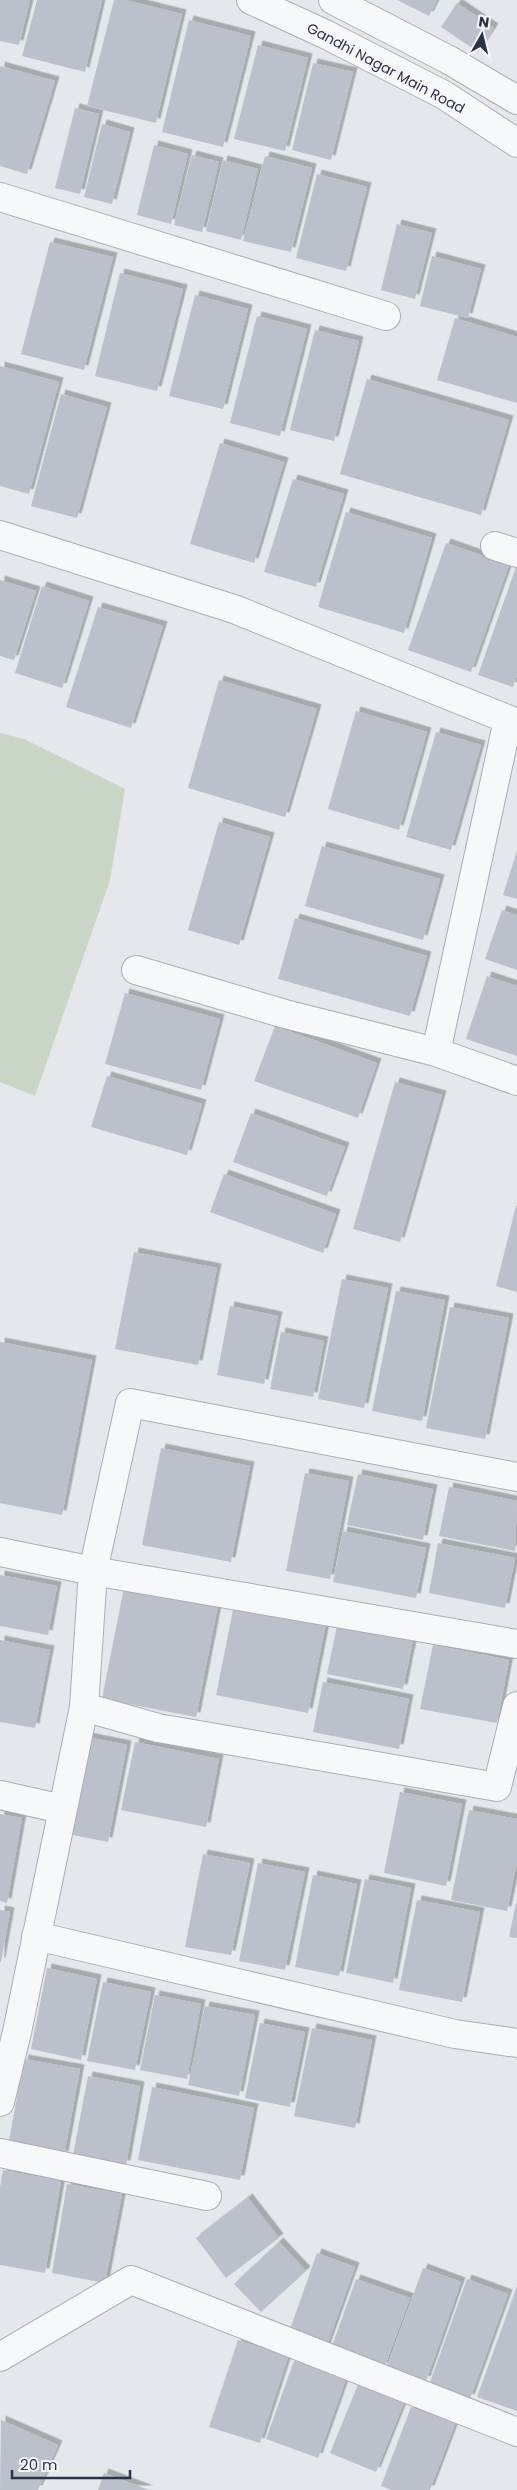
<svg xmlns="http://www.w3.org/2000/svg" width="517" height="2490" font-family="Poppins,sans-serif">
<style>
.green{fill:#c9d6c5}
.building{fill:#bbc0ca;filter:url(#shadow)}
.lines{fill:none;stroke-linecap:round;stroke-linejoin:round}
.minor-casing{stroke:#a9aeb7;stroke-width:30}
.minor{stroke:#f7f8fa;stroke-width:28}
.labels{text-anchor:middle;dominant-baseline:central;stroke-width:4;stroke-linejoin:round;paint-order:stroke}
.street-label{font-size:14px;fill:#2b3445;stroke:#f4f6f9}
</style>
<defs>
<filter id="shadow"><feDropShadow dx="4.5" dy="-4.5" stdDeviation="0" flood-color="#0004"/></filter>
</defs>
<rect width="100%" height="100%" fill="#e4e7ec"/>
<path class="green" d="M 0,733 L 24,739 L 125,789 L 110,880 L 35,1096 L 0,1082 Z"/>
<path class="building" d="M 0,0 L 30,0 L 19,45 L 0,41 Z
M 37,0 L 102,0 L 85,72 L 22,56 Z
M 114,0 L 125,0 L 182,14 L 156,123 L 87,106 Z
M 397,0 L 437,0 L 429,16 Z
M 457,3 L 494,28 L 478,52 L 441,27 Z
M 189,20 L 251,36 L 223,147 L 162,132 Z
M 258,45 L 308,58 L 285,151 L 234,139 Z
M 313,63 L 353,72 L 331,160 L 292,150 Z
M 0,66 L 55,81 L 27,174 L 0,166 Z
M 75,108 L 99,114 L 80,194 L 55,188 Z
M 102,124 L 130,132 L 112,204 L 84,197 Z
M 154,145 L 188,154 L 171,224 L 137,215 Z
M 192,155 L 219,162 L 202,232 L 174,225 Z
M 265,156 L 312,168 L 291,252 L 243,241 Z
M 223,160 L 258,169 L 241,240 L 206,231 Z
M 317,174 L 367,187 L 346,271 L 296,258 Z
M 397,224 L 432,233 L 415,299 L 381,290 Z
M 50,242 L 113,257 L 84,370 L 21,354 Z
M 432,256 L 481,269 L 468,318 L 420,306 Z
M 120,273 L 183,289 L 157,391 L 95,376 Z
M 195,295 L 248,309 L 223,409 L 169,396 Z
M 257,316 L 307,329 L 280,436 L 230,423 Z
M 455,318 L 517,337 L 517,403 L 437,380 Z
M 315,330 L 359,341 L 334,441 L 290,430 Z
M 0,366 L 59,382 L 29,494 L 0,486 Z
M 367,379 L 509,420 L 481,515 L 340,474 Z
M 61,394 L 107,407 L 77,518 L 31,506 Z
M 220,443 L 284,462 L 254,563 L 190,544 Z
M 293,479 L 344,494 L 316,587 L 264,572 Z
M 346,512 L 432,538 L 404,633 L 318,607 Z
M 446,543 L 509,565 L 471,672 L 408,650 Z
M 517,564 L 517,675 L 513,687 L 478,675 Z
M 0,580 L 36,591 L 14,660 L 0,656 Z
M 42,586 L 89,601 L 62,688 L 15,673 Z
M 98,607 L 163,626 L 131,728 L 66,707 Z
M 219,680 L 317,709 L 285,817 L 188,788 Z
M 356,711 L 427,732 L 399,830 L 328,809 Z
M 436,732 L 481,745 L 451,850 L 406,837 Z
M 219,822 L 270,837 L 239,945 L 188,930 Z
M 322,846 L 440,879 L 423,940 L 305,906 Z
M 517,851 L 517,899 L 503,895 Z
M 502,910 L 517,915 L 517,970 L 485,959 Z
M 295,918 L 427,956 L 410,1016 L 278,979 Z
M 487,976 L 517,986 L 517,1056 L 466,1039 Z
M 125,993 L 220,1019 L 201,1090 L 105,1064 Z
M 275,1026 L 377,1063 L 358,1118 L 254,1081 Z
M 107,1076 L 202,1104 L 187,1155 L 91,1127 Z
M 395,1082 L 442,1095 L 400,1242 L 353,1229 Z
M 251,1113 L 345,1147 L 327,1196 L 233,1162 Z
M 224,1174 L 336,1214 L 323,1253 L 210,1212 Z
M 516,1206 L 517,1206 L 517,1292 L 496,1286 Z
M 134,1252 L 217,1268 L 198,1365 L 115,1349 Z
M 342,1279 L 388,1288 L 364,1408 L 318,1399 Z
M 396,1291 L 445,1300 L 422,1421 L 372,1411 Z
M 230,1306 L 278,1316 L 264,1384 L 217,1375 Z
M 450,1307 L 509,1318 L 485,1439 L 426,1428 Z
M 281,1332 L 324,1341 L 313,1397 L 270,1389 Z
M 0,1342 L 92,1360 L 62,1515 L 0,1503 Z
M 161,1448 L 250,1466 L 231,1562 L 142,1545 Z
M 305,1473 L 349,1481 L 330,1579 L 286,1571 Z
M 358,1474 L 433,1489 L 423,1540 L 347,1525 Z
M 449,1487 L 517,1501 L 515,1551 L 439,1536 Z
M 343,1531 L 426,1548 L 416,1598 L 333,1582 Z
M 438,1543 L 515,1558 L 505,1608 L 429,1593 Z
M 0,1575 L 57,1586 L 48,1635 L 0,1626 Z
M 125,1582 L 219,1600 L 196,1717 L 102,1699 Z
M 235,1600 L 327,1618 L 308,1713 L 216,1695 Z
M 337,1626 L 413,1640 L 403,1689 L 327,1674 Z
M 0,1640 L 50,1650 L 35,1728 L 0,1722 Z
M 433,1645 L 509,1660 L 497,1723 L 420,1709 Z
M 323,1682 L 409,1699 L 399,1749 L 313,1732 Z
M 87,1737 L 127,1745 L 108,1842 L 68,1834 Z
M 135,1742 L 219,1759 L 206,1827 L 121,1810 Z
M 400,1792 L 462,1804 L 446,1886 L 384,1873 Z
M 469,1810 L 517,1819 L 517,1862 L 507,1911 L 451,1900 Z
M 0,1814 L 22,1818 L 7,1903 L 0,1901 Z
M 203,1854 L 250,1863 L 231,1955 L 185,1947 Z
M 258,1863 L 305,1872 L 285,1970 L 239,1961 Z
M 313,1875 L 357,1884 L 339,1976 L 295,1967 Z
M 365,1879 L 411,1888 L 393,1983 L 346,1973 Z
M 417,1900 L 480,1912 L 462,2002 L 399,1990 Z
M 516,1903 L 517,1903 L 517,1938 L 509,1937 Z
M 0,1910 L 10,1912 L 1,1962 L 0,1962 Z
M 47,1968 L 97,1979 L 81,2060 L 31,2049 Z
M 103,1982 L 151,1992 L 135,2070 L 87,2061 Z
M 155,1995 L 201,2004 L 187,2079 L 140,2070 Z
M 205,2006 L 255,2015 L 239,2096 L 188,2085 Z
M 260,2023 L 305,2032 L 290,2107 L 245,2098 Z
M 312,2028 L 372,2040 L 355,2128 L 294,2116 Z
M 24,2059 L 80,2069 L 64,2156 L 8,2146 Z
M 88,2076 L 140,2086 L 126,2165 L 73,2155 Z
M 152,2087 L 254,2108 L 240,2180 L 138,2160 Z
M 3,2170 L 61,2181 L 45,2273 L 0,2265 L 0,2187 Z
M 67,2184 L 122,2194 L 105,2283 L 52,2273 Z
M 248,2198 L 279,2238 L 226,2278 L 196,2238 Z
M 279,2242 L 306,2271 L 261,2312 L 234,2284 Z
M 317,2253 L 355,2267 L 326,2348 L 288,2335 Z
M 423,2268 L 461,2282 L 426,2381 L 387,2367 Z
M 356,2279 L 410,2298 L 384,2368 L 331,2349 Z
M 467,2279 L 508,2294 L 470,2399 L 429,2385 Z
M 517,2286 L 517,2411 L 477,2397 Z
M 238,2340 L 288,2357 L 260,2443 L 209,2427 Z
M 294,2361 L 346,2379 L 318,2458 L 266,2439 Z
M 359,2382 L 405,2400 L 376,2472 L 330,2453 Z
M 411,2407 L 455,2424 L 430,2490 L 391,2490 L 381,2486 Z
M 1,2420 L 58,2445 L 38,2490 L 0,2490 Z
M 104,2473 L 149,2490 L 98,2490 Z"/>
<g class="lines">
<defs>
<path id="minor" d="M 251,0 L 325,34 L 444,95 L 517,143
M 333,0 L 449,60 L 517,100
M 0,197 L 386,316
M 0,535 L 234,609 L 517,723
M 495,546 L 517,553
M 136,970 L 285,1014 L 436,1052 L 517,1081
M 436,1052 L 508,720
M 0,1552 L 93,1571 L 517,1644
M 84,1707 L 158,1728 L 497,1787 L 517,1706
M 0,1795 L 62,1809
M 36,1936 L 455,2034 L 517,2043
M 0,2102 L 17,2032 L 84,1707 L 93,1571 L 130,1403 L 517,1477
M 0,2153 L 207,2196
M 0,2357 L 131,2280 L 517,2432"/>
</defs>
<use href="#minor" class="minor-casing"/>
<use href="#minor" class="minor"/>
</g>
<g class="labels">
<g class="street-label">
<text transform="translate(386 68) rotate(28)">Gandhi Nagar Main Road</text>
</g>
</g>
<g transform="translate(482 35) rotate(8)" stroke="#f4f6f9" stroke-width="4" paint-order="stroke">
<path d="M0-4L9 19L0 12L-9 19Z" fill="#2b3445"/>
<text y="-8" font-size="14" font-weight="bold" text-anchor="middle" fill="#2b3445">N</text>
</g>
<path d="M12 2470v8h118v-8" fill="none" stroke="#2b3445" stroke-width="2.5"/>
<text x="20" y="2470" font-size="15" fill="#2b3445" stroke="#f4f6f9" stroke-width="4" paint-order="stroke">20 m</text>
</svg>
